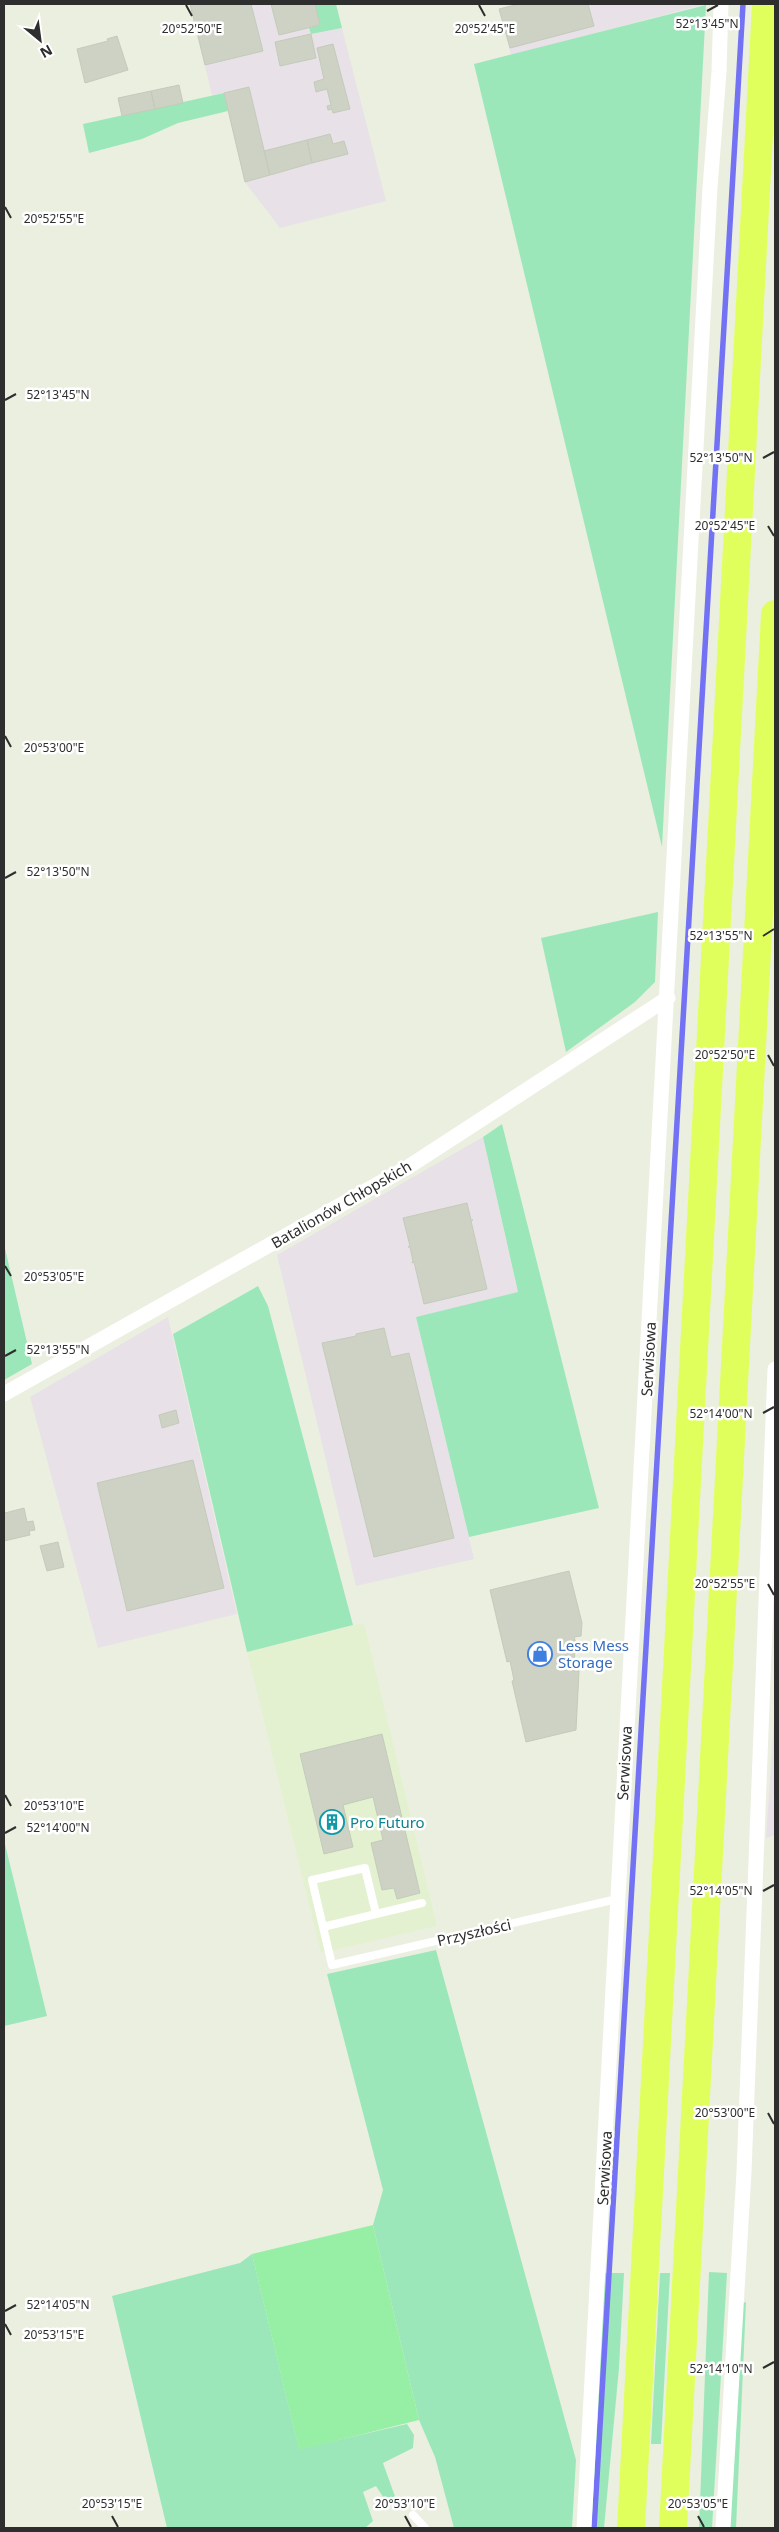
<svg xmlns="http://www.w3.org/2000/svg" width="779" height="2532" font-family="'Noto Sans',sans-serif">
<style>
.industrial{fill:#e8e1e8}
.education{fill:#e3f1d0}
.green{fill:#9be7ba}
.pitch{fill:#97efa6}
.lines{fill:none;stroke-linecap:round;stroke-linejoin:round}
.stream{stroke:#7371f4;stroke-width:5.5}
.building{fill:#cdd2c5;stroke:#c4cbb9}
.service{stroke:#fff;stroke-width:8}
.minor{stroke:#fff;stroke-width:15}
.motorway{stroke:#e1ff5c;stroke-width:28}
.ticks{fill:none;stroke:#2e2e2e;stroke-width:2}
.labels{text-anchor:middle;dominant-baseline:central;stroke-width:5;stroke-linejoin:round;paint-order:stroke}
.street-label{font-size:15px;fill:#2e2e2e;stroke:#fff}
.shop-label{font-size:15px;fill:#366cbe;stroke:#fff;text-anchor:start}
.culture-label{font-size:15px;fill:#0d838f;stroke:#fff;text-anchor:start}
.ticks-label{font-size:12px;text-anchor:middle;fill:#2e2e2e;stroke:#fff;stroke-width:5;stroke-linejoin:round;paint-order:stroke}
</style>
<rect width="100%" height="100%" fill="#ebefe0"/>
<path class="industrial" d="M 190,4 L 315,4 L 320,25 L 311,34 L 342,28 L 386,201 L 280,228 L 245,182 L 224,93 L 212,95 Z
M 519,4 L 706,4 L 511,55 L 499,9 Z
M 483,1137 L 518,1293 L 416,1317 L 474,1559 L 356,1586 L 277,1255 Z
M 168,1317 L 237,1614 L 98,1648 L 30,1397 Z
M 775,1706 L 775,1835 L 766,1838 Z"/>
<path class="education" d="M 364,1623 L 437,1926 L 321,1953 L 247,1652 Z"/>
<path class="green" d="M 315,4 L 336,4 L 342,28 L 311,34 L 309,28 L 320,25 Z
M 706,5 L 662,847 L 474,64 Z
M 224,93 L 228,111 L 178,123 L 142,139 L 89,153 L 83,124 Z
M 658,912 L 655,982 L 635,1002 L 566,1052 L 541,938 Z
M 502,1124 L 599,1508 L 469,1537 L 416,1317 L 518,1292 L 483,1137 Z
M 4,1244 L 32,1364 L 4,1380 Z
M 258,1286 L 268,1306 L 353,1625 L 247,1652 L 173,1334 Z
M 4,1840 L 47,2016 L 4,2026 Z
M 436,1950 L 576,2460 L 572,2528 L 454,2528 L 435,2457 L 419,2420 L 373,2225 L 383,2190 L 327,1974 Z
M 252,2254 L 299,2449 L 407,2424 L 414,2435 L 413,2448 L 383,2463 L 397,2502 L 389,2506 L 376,2486 L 363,2492 L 373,2521 L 365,2528 L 167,2528 L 112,2296 L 240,2263 Z
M 709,2272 L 727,2273 L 712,2528 L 699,2528 Z
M 603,2273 L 624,2273 L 619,2368 L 604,2528 L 590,2528 Z
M 660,2273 L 670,2273 L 661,2444 L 651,2444 Z
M 746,2302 L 736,2528 L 729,2528 L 743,2303 Z"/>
<path class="pitch" d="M 373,2225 L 419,2420 L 299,2450 L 252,2254 Z"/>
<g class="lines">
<path class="stream" d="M 594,2528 L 743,4"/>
</g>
<path class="building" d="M 190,4 L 251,4 L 263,51 L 205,65 Z
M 271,4 L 315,4 L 320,25 L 279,35 Z
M 519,4 L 588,4 L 594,26 L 510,48 L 499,9 Z
M 311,34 L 316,58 L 280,66 L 275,42 Z
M 117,36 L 128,70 L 85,83 L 77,49 L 108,41 L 107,39 Z
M 333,44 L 350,109 L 333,113 L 332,109 L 328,110 L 327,106 L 331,105 L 327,89 L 316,92 L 314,82 L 324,79 L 317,48 Z
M 179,85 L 183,103 L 155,109 L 151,91 Z
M 249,87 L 270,175 L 245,182 L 224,93 Z
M 151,91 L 155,109 L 122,116 L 118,98 Z
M 330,134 L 333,144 L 344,141 L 348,154 L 312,163 L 307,140 Z
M 307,140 L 312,163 L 270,175 L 264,151 Z
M 467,1203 L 471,1220 L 473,1220 L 471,1221 L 487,1289 L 424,1304 L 414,1262 L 412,1263 L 413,1261 L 410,1247 L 408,1247 L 410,1246 L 403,1218 Z
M 384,1328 L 391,1357 L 409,1353 L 454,1538 L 374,1557 L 322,1343 L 356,1336 L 356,1334 Z
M 176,1410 L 179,1423 L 162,1428 L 159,1415 Z
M 193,1460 L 224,1588 L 127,1611 L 97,1483 Z
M 24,1508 L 27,1522 L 33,1521 L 35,1530 L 29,1531 L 30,1535 L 4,1541 L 4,1510 L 5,1513 Z
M 58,1542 L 64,1567 L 47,1571 L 40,1546 Z
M 569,1571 L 582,1623 L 581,1636 L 574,1637 L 577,1646 L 575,1647 L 574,1671 L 579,1671 L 576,1730 L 526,1742 L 512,1681 L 514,1680 L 510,1661 L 507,1662 L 490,1590 Z
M 382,1734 L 420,1893 L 397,1899 L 394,1888 L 382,1890 L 371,1843 L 383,1840 L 373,1797 L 343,1805 L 353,1847 L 324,1854 L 300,1754 Z"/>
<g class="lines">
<path class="service" d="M 376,1914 L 422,1903
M 323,1927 L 376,1914 L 365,1868 L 312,1880 L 332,1965 L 617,1899
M 413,2515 L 425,2528"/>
<path class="minor" d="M 4,1394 L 408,1167 L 668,998
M 584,2528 L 710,188 L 719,72 L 721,4
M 723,2528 L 744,2172 L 775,1369"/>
<path class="motorway" d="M 631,2528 L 766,4
M 673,2528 L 775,614"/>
</g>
<path class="ticks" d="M 186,5 L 192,16M 479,5 L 485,16M 707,11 L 718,5M 5,207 L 11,218M 5,400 L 16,394M 763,458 L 774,452M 768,526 L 774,536M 5,736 L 11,747M 5,878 L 16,872M 763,936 L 774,929M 768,1055 L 774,1066M 5,1266 L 11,1276M 5,1356 L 16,1350M 763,1413 L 774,1407M 768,1584 L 774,1595M 5,1795 L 11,1806M 5,1833 L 16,1827M 763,1891 L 774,1885M 768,2113 L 774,2124M 5,2311 L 16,2305M 5,2324 L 11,2335M 763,2368 L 774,2362M 112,2516 L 118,2527M 405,2516 L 411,2527M 698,2516 L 704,2527"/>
<defs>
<symbol id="shop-ring" viewBox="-11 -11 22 22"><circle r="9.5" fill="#fff" stroke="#3f7fe0" stroke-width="1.5"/><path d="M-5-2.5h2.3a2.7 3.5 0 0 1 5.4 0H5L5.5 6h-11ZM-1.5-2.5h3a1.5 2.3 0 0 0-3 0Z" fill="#3f7fe0"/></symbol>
<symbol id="building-ring" viewBox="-11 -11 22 22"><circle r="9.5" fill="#fff" stroke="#0f9aa8" stroke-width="1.5"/><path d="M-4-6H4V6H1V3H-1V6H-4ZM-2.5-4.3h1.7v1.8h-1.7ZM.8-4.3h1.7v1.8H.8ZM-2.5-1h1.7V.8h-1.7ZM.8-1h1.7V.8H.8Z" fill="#0f9aa8"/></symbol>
</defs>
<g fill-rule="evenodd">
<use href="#shop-ring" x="526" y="1640" width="28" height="28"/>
<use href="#building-ring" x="318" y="1808" width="28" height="28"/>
</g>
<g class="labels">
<g class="street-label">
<text transform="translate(341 1204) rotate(-30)">Batalionów Chłopskich</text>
<text transform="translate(648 1359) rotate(-87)">Serwisowa</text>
<text transform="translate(624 1763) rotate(-87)">Serwisowa</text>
<text transform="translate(474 1932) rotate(-13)">Przyszłości</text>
<text transform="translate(604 2168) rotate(-87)">Serwisowa</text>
</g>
<g class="shop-label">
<text x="558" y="1645">Less Mess<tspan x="558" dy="17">Storage</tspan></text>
</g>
<g class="culture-label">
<text x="350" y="1822">Pro Futuro</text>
</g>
</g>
<g class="ticks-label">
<text x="707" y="28">52°13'45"N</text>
<text x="192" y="33">20°52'50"E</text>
<text x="485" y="33">20°52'45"E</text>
<text x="54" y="223">20°52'55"E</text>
<text x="58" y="399">52°13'45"N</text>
<text x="721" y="462">52°13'50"N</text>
<text x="725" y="530">20°52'45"E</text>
<text x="54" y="752">20°53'00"E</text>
<text x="58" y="876">52°13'50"N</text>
<text x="721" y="940">52°13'55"N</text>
<text x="725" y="1059">20°52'50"E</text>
<text x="54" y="1281">20°53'05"E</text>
<text x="58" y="1354">52°13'55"N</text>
<text x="721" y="1418">52°14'00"N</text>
<text x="725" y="1588">20°52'55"E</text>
<text x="54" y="1810">20°53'10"E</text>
<text x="58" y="1832">52°14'00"N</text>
<text x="721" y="1895">52°14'05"N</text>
<text x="725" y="2117">20°53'00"E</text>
<text x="58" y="2309">52°14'05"N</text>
<text x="54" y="2339">20°53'15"E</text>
<text x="721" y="2373">52°14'10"N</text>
<text x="112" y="2508">20°53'15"E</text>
<text x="405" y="2508">20°53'10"E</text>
<text x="698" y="2508">20°53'05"E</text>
</g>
<rect width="779" height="2532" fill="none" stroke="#2e2e2e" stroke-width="10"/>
<g transform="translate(40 40) rotate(151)" stroke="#ffffff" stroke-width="4" paint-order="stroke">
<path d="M0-4L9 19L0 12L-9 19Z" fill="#2e2e2e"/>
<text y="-8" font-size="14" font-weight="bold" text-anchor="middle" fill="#2e2e2e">N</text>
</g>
</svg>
